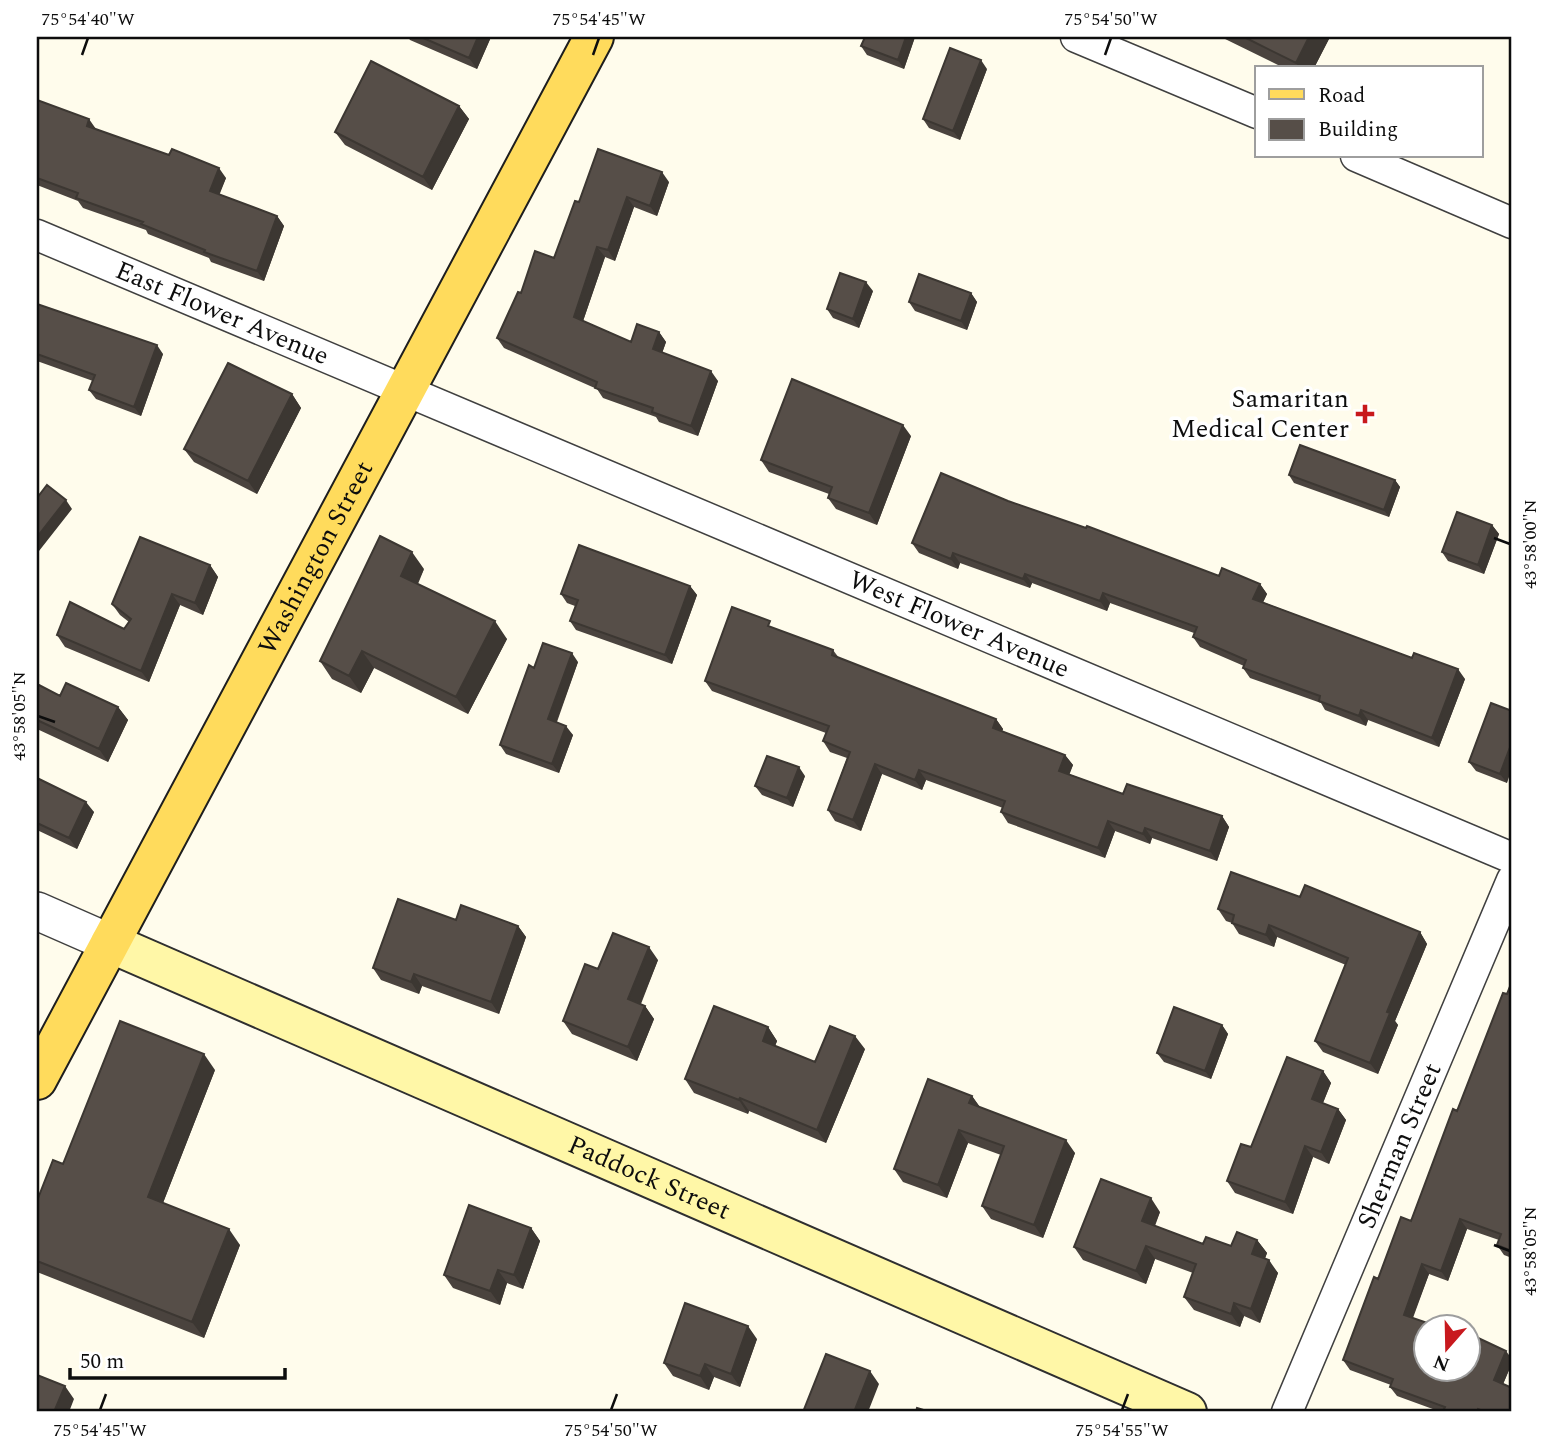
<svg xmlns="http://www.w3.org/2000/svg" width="1549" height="1449" font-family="Spectral,serif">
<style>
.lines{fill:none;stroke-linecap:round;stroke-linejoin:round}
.minor-casing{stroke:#404040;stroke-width:33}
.tertiary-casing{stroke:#404040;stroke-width:40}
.secondary-casing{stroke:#2f2f2f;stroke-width:42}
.primary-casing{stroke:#1e1e1e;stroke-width:42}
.minor{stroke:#fff;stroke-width:30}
.tertiary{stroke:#fff;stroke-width:37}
.secondary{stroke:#fff7a7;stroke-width:38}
.primary{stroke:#ffdb5c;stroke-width:38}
.wall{fill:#4a433e}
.shaded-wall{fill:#3c3732}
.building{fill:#564e48;stroke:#3c3732;stroke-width:2}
.ticks{fill:none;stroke:#0d0d0d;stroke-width:2.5}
.poi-dot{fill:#c8191e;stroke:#fff;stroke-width:2.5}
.labels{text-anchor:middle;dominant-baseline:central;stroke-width:7;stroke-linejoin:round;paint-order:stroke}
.street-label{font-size:26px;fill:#0d0d0d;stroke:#fff}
.poi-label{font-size:26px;fill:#0d0d0d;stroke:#fff;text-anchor:end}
.neatline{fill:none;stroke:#0d0d0d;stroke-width:2.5}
.ticks-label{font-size:18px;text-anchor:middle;fill:#0d0d0d}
</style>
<rect width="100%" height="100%" fill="#fffcec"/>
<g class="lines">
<defs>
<g id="minor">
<path d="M 1076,37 L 1257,113"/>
<path d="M 1356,156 L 1512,223"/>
<path id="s1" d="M 37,235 L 1512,858"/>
<path id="s2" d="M 1287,1412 L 1512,880"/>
</g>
<path id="tertiary" d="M 37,911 L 110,943"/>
<g id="secondary">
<path id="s3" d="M 110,943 L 1187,1412"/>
</g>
<g id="primary">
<path id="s4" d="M 37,1080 L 594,37"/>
</g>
</defs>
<use href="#minor" class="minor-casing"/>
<use href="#tertiary" class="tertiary-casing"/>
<use href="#secondary" class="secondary-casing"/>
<use href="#primary" class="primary-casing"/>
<use href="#minor" class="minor"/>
<use href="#tertiary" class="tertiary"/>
<use href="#secondary" class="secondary"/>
<use href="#primary" class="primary"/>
</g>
<path class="wall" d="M 408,37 L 491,37 L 477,69 L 410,40 Z
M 865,37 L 915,37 L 904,69 L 867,55 L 861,46 Z
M 1221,37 L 1330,37 L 1314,68 L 1284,68 Z
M 987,69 L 960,140 L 929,128 L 923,119 Z
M 37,100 L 96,129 L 226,178 L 219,194 L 277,216 L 284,226 L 264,281 L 211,262 L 209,258 L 148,234 L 146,230 L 83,208 L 78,201 L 37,185 Z
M 459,106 L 469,119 L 432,190 L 345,145 L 335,132 Z
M 669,182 L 657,216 L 634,207 L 615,261 L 605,257 L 583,321 L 631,342 L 659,332 L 666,342 L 662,353 L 718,381 L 698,436 L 659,422 L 656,417 L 603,398 L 597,389 L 504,348 L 497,338 L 521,293 L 554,258 L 579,202 Z
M 873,291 L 859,328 L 833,318 L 827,309 Z
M 971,293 L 977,302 L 967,330 L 915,311 L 909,302 Z
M 37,304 L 163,354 L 141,416 L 96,399 L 89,390 L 93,381 L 37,361 Z
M 292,394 L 301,408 L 257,494 L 194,462 L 184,449 Z
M 911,436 L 877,525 L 836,509 L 828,498 L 829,494 L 769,472 L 761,460 Z
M 1289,475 L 1395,480 L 1400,487 L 1389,517 L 1294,483 Z
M 1008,501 L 1219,576 L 1260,584 L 1267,594 L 1263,602 L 1465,679 L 1439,747 L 1368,720 L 1366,726 L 1325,710 L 1321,703 L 1250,678 L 1243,668 L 1244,666 L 1200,647 L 1193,637 L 1194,633 L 1110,603 L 1107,611 L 1032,583 L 1030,588 L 960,563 L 958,569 L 919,553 L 912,543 Z
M 1492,525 L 1499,534 L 1484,574 L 1448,561 L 1442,552 Z
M 210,565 L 218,577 L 203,615 L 180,605 L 149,682 L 65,647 L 57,635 L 124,629 L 129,622 L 120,615 L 112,604 Z
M 424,569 L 418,584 L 507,639 L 468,714 L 374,668 L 361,693 L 332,679 L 320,661 Z
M 690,586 L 697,595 L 672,664 L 576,630 L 570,621 L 575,606 L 567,603 L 561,594 Z
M 775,629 L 833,650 L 839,658 L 996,719 L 1003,729 L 1002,731 L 1065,755 L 1073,765 L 1069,774 L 1123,794 L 1222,816 L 1229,827 L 1217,861 L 1152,838 L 1150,844 L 1115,831 L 1105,858 L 1008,823 L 1001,812 L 1003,808 L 926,780 L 922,790 L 882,774 L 861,831 L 835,821 L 828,810 L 847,758 L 830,752 L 823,741 L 826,733 L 712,691 L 705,681 Z
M 578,662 L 557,722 L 573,735 L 559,773 L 506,754 L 500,745 L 534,668 Z
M 37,684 L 60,696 L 118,707 L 128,720 L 108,762 L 37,729 Z
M 1512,711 L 1507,783 L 1476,771 L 1469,762 Z
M 805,776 L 793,807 L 762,795 L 755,786 Z
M 37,778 L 94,812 L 77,849 L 37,830 Z
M 1300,897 L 1420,932 L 1427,944 L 1395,1021 L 1398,1025 L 1378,1074 L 1323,1052 L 1315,1041 L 1346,965 L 1277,937 L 1274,947 L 1239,934 L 1232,923 L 1226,921 L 1218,909 Z
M 456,920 L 518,926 L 526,937 L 499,1014 L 422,986 L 419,994 L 381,980 L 373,968 Z
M 658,960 L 641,1004 L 645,1006 L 654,1019 L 637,1061 L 572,1034 L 563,1021 L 598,969 Z
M 1512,981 L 1512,1258 L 1504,1255 L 1497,1245 L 1499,1240 L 1467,1229 L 1448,1281 L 1429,1274 L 1413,1318 L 1512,1363 L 1503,1384 L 1512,1412 L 1441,1412 L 1397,1396 L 1390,1387 L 1391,1385 L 1350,1370 L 1343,1360 L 1378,1279 L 1411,1221 Z
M 1222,1025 L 1228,1034 L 1211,1079 L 1164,1062 L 1157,1053 Z
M 768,1027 L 777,1041 L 775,1046 L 815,1062 L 865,1049 L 826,1143 L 749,1111 L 748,1114 L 694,1093 L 685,1079 Z
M 215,1070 L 163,1203 L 240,1245 L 204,1338 L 37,1272 L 37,1201 L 63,1164 Z
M 1323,1071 L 1331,1083 L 1323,1103 L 1338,1109 L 1346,1120 L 1329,1164 L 1313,1157 L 1293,1214 L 1235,1193 L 1227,1181 L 1251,1147 Z
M 972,1096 L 980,1107 L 1075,1153 L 1043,1238 L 991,1219 L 982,1206 L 1001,1155 L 968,1143 L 947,1198 L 903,1182 L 894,1169 Z
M 1160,1212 L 1155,1226 L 1203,1244 L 1231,1246 L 1257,1240 L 1267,1253 L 1265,1258 L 1278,1273 L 1260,1323 L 1244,1316 L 1240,1327 L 1194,1310 L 1184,1297 L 1193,1273 L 1155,1259 L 1146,1284 L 1083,1260 L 1074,1247 Z
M 531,1228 L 540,1241 L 523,1289 L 507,1283 L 500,1305 L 453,1288 L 444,1275 Z
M 757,1339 L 740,1387 L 714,1377 L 709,1390 L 673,1376 L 664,1363 Z"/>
<path class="shaded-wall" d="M 478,37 L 491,37 L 477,69 L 469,58 Z
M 906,37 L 915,37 L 904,69 L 898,60 Z
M 1309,37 L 1330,37 L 1314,68 L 1300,68 L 1296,63 Z
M 981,60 L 987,69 L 960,140 L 953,131 Z
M 459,106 L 469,119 L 432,190 L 423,177 Z
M 89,119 L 96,129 L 87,126 Z
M 219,168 L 226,178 L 217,201 L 210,191 Z
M 662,172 L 669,182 L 657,216 L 650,206 Z
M 627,197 L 634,207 L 615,261 L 608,250 Z
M 277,216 L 284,226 L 264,281 L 257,271 Z
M 597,247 L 605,257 L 581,327 L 574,317 Z
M 866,282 L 873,291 L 859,328 L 853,319 Z
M 971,293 L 977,302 L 967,330 L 961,321 Z
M 659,332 L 666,342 L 660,359 L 653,349 Z
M 157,345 L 163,354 L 141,416 L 134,407 Z
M 711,371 L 718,381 L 698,436 L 691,426 Z
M 292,394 L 301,408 L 257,494 L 248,481 Z
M 903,425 L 911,436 L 877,525 L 869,513 Z
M 1395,480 L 1400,487 L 1389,517 L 1384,510 Z
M 66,500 L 72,509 L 39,551 L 37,548 L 37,537 Z
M 1492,525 L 1499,534 L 1484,574 L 1478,565 Z
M 412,552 L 424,569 L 413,593 L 401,576 Z
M 953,553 L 960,563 L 958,569 L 951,559 Z
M 210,565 L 218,577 L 203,615 L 195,603 Z
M 1025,574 L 1032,583 L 1030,588 L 1023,579 Z
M 1260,584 L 1267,594 L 1260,609 L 1253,599 Z
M 690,586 L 697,595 L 672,664 L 665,655 Z
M 1103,593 L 1110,603 L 1107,611 L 1100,601 Z
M 172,594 L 180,605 L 149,682 L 141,671 Z
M 495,621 L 507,639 L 468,714 L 456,697 Z
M 362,651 L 374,668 L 361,693 L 349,676 Z
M 572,653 L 578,662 L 554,728 L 548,719 Z
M 1458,669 L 1465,679 L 1439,747 L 1432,738 Z
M 118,707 L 128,720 L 108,762 L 99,749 Z
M 1361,710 L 1368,720 L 1366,726 L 1359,716 Z
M 996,719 L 1003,729 L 1000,738 L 993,728 Z
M 566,726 L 573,735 L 559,773 L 552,764 Z
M 1512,742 L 1512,768 L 1507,783 L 1500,774 Z
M 1065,755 L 1073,765 L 1067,781 L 1059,771 Z
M 875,764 L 882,774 L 861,831 L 853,820 Z
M 799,767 L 805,776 L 793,807 L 787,798 Z
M 919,770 L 926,780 L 922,790 L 915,780 Z
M 86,802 L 94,812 L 77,849 L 69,838 Z
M 1222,816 L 1229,827 L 1217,861 L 1210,851 Z
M 1108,821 L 1115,831 L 1105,858 L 1098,848 Z
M 1145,828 L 1152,838 L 1150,844 L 1143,834 Z
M 1269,925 L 1277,937 L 1274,947 L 1266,935 Z
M 518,926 L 526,937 L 499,1014 L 491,1002 Z
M 1420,932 L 1427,944 L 1395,1021 L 1398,1025 L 1378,1074 L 1370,1063 L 1387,1012 Z
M 649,947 L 658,960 L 637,1012 L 628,999 Z
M 414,974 L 422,986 L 419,994 L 411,982 Z
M 645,1006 L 654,1019 L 637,1061 L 628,1047 Z
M 1222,1025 L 1228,1034 L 1211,1079 L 1205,1071 Z
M 768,1027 L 777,1041 L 772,1054 L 763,1041 Z
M 855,1036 L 865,1049 L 826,1143 L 817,1130 Z
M 204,1054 L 215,1070 L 159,1213 L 148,1197 Z
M 1323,1071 L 1331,1083 L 1320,1110 L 1312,1099 Z
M 972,1096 L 981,1109 L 969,1103 Z
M 740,1098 L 749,1111 L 748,1114 L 739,1100 Z
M 1338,1109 L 1346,1120 L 1329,1164 L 1321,1152 Z
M 959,1130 L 968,1143 L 947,1198 L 938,1185 Z
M 1066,1140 L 1075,1153 L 1043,1238 L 1034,1225 Z
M 1305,1146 L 1313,1157 L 1293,1214 L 1285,1202 Z
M 1151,1198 L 1160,1212 L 1151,1234 L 1142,1221 Z
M 1460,1219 L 1467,1229 L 1448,1281 L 1441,1271 Z
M 531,1228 L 540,1241 L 523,1289 L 514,1275 Z
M 229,1229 L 240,1245 L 204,1338 L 192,1322 Z
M 1257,1240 L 1267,1253 L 1262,1267 L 1252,1254 Z
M 1146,1246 L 1155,1259 L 1146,1284 L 1136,1271 Z
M 1269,1260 L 1278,1273 L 1260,1323 L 1251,1309 Z
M 1422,1264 L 1429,1274 L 1410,1324 L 1404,1315 Z
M 498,1270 L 507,1283 L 500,1305 L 490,1291 Z
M 1234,1303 L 1244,1316 L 1240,1327 L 1231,1314 Z
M 748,1326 L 757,1339 L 740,1387 L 731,1374 Z
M 1506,1351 L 1512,1359 L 1512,1363 L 1501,1389 L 1494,1380 Z
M 705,1364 L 714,1377 L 709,1390 L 700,1376 Z
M 870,1371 L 879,1384 L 868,1412 L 854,1412 Z
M 65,1386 L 74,1399 L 69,1412 L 54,1412 Z"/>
<path class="building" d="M 421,37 L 478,37 L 469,58 Z
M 865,37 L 906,37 L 898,60 L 861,46 Z
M 1244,37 L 1309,37 L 1296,63 Z
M 950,48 L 981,60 L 953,131 L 923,119 Z
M 371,61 L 459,106 L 423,177 L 335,132 Z
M 37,100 L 89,119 L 87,126 L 169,155 L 172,149 L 219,168 L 210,191 L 277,216 L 257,271 L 204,252 L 205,250 L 141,224 L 143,222 L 76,198 L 78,193 L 37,178 Z
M 598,149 L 662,172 L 650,206 L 627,197 L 608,250 L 597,247 L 574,317 L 631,342 L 637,324 L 659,332 L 653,349 L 711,371 L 691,426 L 652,412 L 653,408 L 595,388 L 597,382 L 497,338 L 518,292 L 521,293 L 535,251 L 554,258 L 575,201 L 579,202 Z
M 840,273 L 866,282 L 853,319 L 827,309 Z
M 919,274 L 971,293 L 961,321 L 909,302 Z
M 37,304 L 157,345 L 134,407 L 89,390 L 95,375 L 37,354 Z
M 228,363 L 292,394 L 248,481 L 184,449 Z
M 792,379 L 903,425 L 869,513 L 828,498 L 832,487 L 761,460 Z
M 1300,445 L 1395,480 L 1384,510 L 1289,475 Z
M 941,473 L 1008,501 L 1086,528 L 1087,526 L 1219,576 L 1222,568 L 1260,584 L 1253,599 L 1412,658 L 1414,653 L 1458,669 L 1432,738 L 1361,710 L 1359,716 L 1319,701 L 1320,696 L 1243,668 L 1246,660 L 1193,637 L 1197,627 L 1103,593 L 1100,601 L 1025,574 L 1023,579 L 953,553 L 951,559 L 912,543 Z
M 47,485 L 66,500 L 37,537 L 37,498 Z
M 1457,512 L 1492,525 L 1478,565 L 1442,552 Z
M 380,536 L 412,552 L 401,576 L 495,621 L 456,697 L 362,651 L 349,676 L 320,661 Z
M 140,537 L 210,565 L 195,603 L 172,594 L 141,671 L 57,635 L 70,602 L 124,629 L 131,619 L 112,604 Z
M 579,545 L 690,586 L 665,655 L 570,621 L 578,600 L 561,594 Z
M 732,607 L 770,621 L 768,626 L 833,650 L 832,655 L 996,719 L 993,728 L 1065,755 L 1059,771 L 1123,794 L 1127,784 L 1222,816 L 1210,851 L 1145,828 L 1143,834 L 1108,821 L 1098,848 L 1001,812 L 1005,801 L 919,770 L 915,780 L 875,764 L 853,820 L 828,810 L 850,752 L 823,741 L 829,726 L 705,681 Z
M 543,643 L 572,653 L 548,719 L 566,726 L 552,764 L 500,745 L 529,665 L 534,668 Z
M 66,683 L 118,707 L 99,749 L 37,720 L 37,684 L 60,696 Z
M 1491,703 L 1512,711 L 1512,742 L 1500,774 L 1469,762 Z
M 767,756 L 799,767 L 787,798 L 755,786 Z
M 37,778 L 86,802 L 69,838 L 37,823 Z
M 1231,872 L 1300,897 L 1305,885 L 1420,932 L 1387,1012 L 1390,1013 L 1370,1063 L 1315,1041 L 1348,958 L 1269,925 L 1266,935 L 1232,923 L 1234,915 L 1218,909 Z
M 398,899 L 456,920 L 461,905 L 518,926 L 491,1002 L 414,974 L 411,982 L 373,968 Z
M 613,933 L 649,947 L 628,999 L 645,1006 L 628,1047 L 563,1021 L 585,964 L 598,969 Z
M 1512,981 L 1512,1251 L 1497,1245 L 1501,1234 L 1460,1219 L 1441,1271 L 1422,1264 L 1404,1315 L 1436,1326 L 1426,1326 L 1426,1368 L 1468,1368 L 1468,1338 L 1475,1340 L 1476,1337 L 1506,1351 L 1494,1380 L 1512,1388 L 1512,1412 L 1486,1412 L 1478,1409 L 1477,1412 L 1447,1412 L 1443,1411 L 1445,1407 L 1390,1387 L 1393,1379 L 1343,1360 L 1374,1277 L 1378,1279 L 1401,1217 L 1411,1221 L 1453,1109 L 1457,1111 L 1503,993 L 1507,994 Z
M 714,1006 L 768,1027 L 763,1041 L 815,1062 L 830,1026 L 855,1036 L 817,1130 L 740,1098 L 739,1100 L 685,1079 Z
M 1174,1007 L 1222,1025 L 1205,1071 L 1157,1053 Z
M 120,1021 L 204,1054 L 148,1197 L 229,1229 L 192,1322 L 37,1261 L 37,1201 L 53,1160 L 63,1164 Z
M 1287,1057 L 1323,1071 L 1312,1099 L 1338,1109 L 1321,1152 L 1305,1146 L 1285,1202 L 1227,1181 L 1241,1144 L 1251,1147 Z
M 928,1079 L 972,1096 L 969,1103 L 1066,1140 L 1034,1225 L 982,1206 L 1004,1146 L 959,1130 L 938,1185 L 894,1169 Z
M 1101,1179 L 1151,1198 L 1142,1221 L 1203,1244 L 1206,1237 L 1231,1246 L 1237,1232 L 1257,1240 L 1252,1254 L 1269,1260 L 1251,1309 L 1234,1303 L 1231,1314 L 1184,1297 L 1196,1264 L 1146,1246 L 1136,1271 L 1074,1247 Z
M 469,1205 L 531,1228 L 514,1275 L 498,1270 L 490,1291 L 444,1275 Z
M 685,1303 L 748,1326 L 731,1374 L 705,1364 L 700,1376 L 664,1363 Z
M 826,1354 L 870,1371 L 854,1412 L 803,1412 Z
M 37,1375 L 65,1386 L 54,1412 L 37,1412 Z
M 917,1408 L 930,1412 L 916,1412 Z"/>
<path class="ticks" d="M 82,55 L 88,38M 593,55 L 599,38M 1105,55 L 1111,38M 1494,538 L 1510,544M 38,716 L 55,722M 1494,1245 L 1510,1251M 100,1410 L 106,1394M 611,1410 L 617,1394M 1122,1410 L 1128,1394"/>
<path class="poi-dot" d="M1361.5 403.5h7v7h7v7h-7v7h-7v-7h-7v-7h7z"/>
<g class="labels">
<g class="street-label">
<text stroke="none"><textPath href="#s1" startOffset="201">East Flower Avenue</textPath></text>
<text stroke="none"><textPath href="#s4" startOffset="592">Washington Street</textPath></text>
<text stroke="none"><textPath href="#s1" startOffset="1001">West Flower Avenue</textPath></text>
<text stroke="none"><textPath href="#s2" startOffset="289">Sherman Street</textPath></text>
<text stroke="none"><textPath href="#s3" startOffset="588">Paddock Street</textPath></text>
</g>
<g class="poi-label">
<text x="1349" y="399">Samaritan<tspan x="1349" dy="30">Medical Center</tspan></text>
</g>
</g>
<rect width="1549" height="1449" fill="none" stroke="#ffffff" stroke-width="77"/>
<rect x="1255" y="66" width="228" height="91" fill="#ffffff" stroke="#9e9e9e" stroke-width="2"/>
<rect x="1269" y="89" width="35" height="10" fill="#ffdb5c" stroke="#9e9e9e" stroke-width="2"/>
<text x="1318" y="102" font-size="21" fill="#0d0d0d">Road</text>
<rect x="1269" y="119" width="35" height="21" fill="#564e48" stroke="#9e9e9e" stroke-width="2"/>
<text x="1318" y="136" font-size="21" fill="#0d0d0d">Building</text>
<g transform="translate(1447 1348) rotate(200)"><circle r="33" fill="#ffffff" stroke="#9e9e9e" stroke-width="2"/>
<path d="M0-5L12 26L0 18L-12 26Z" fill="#c8191e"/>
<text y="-10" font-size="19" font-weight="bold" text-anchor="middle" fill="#0d0d0d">N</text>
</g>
<path d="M70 1368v10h215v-10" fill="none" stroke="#0d0d0d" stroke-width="3.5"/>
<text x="80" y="1368" font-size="21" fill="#0d0d0d" stroke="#ffffff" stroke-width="5" paint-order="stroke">50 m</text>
<rect x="38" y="38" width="1472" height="1372" class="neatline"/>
<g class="ticks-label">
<text x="88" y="25">75°54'40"W</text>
<text x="599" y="25">75°54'45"W</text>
<text x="1111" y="25">75°54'50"W</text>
<text transform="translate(1530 544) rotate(-90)" y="6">43°58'00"N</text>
<text transform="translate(19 716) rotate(-90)" y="6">43°58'05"N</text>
<text transform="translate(1530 1251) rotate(-90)" y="6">43°58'05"N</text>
<text x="100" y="1436">75°54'45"W</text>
<text x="611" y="1436">75°54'50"W</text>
<text x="1122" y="1436">75°54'55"W</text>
</g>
</svg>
